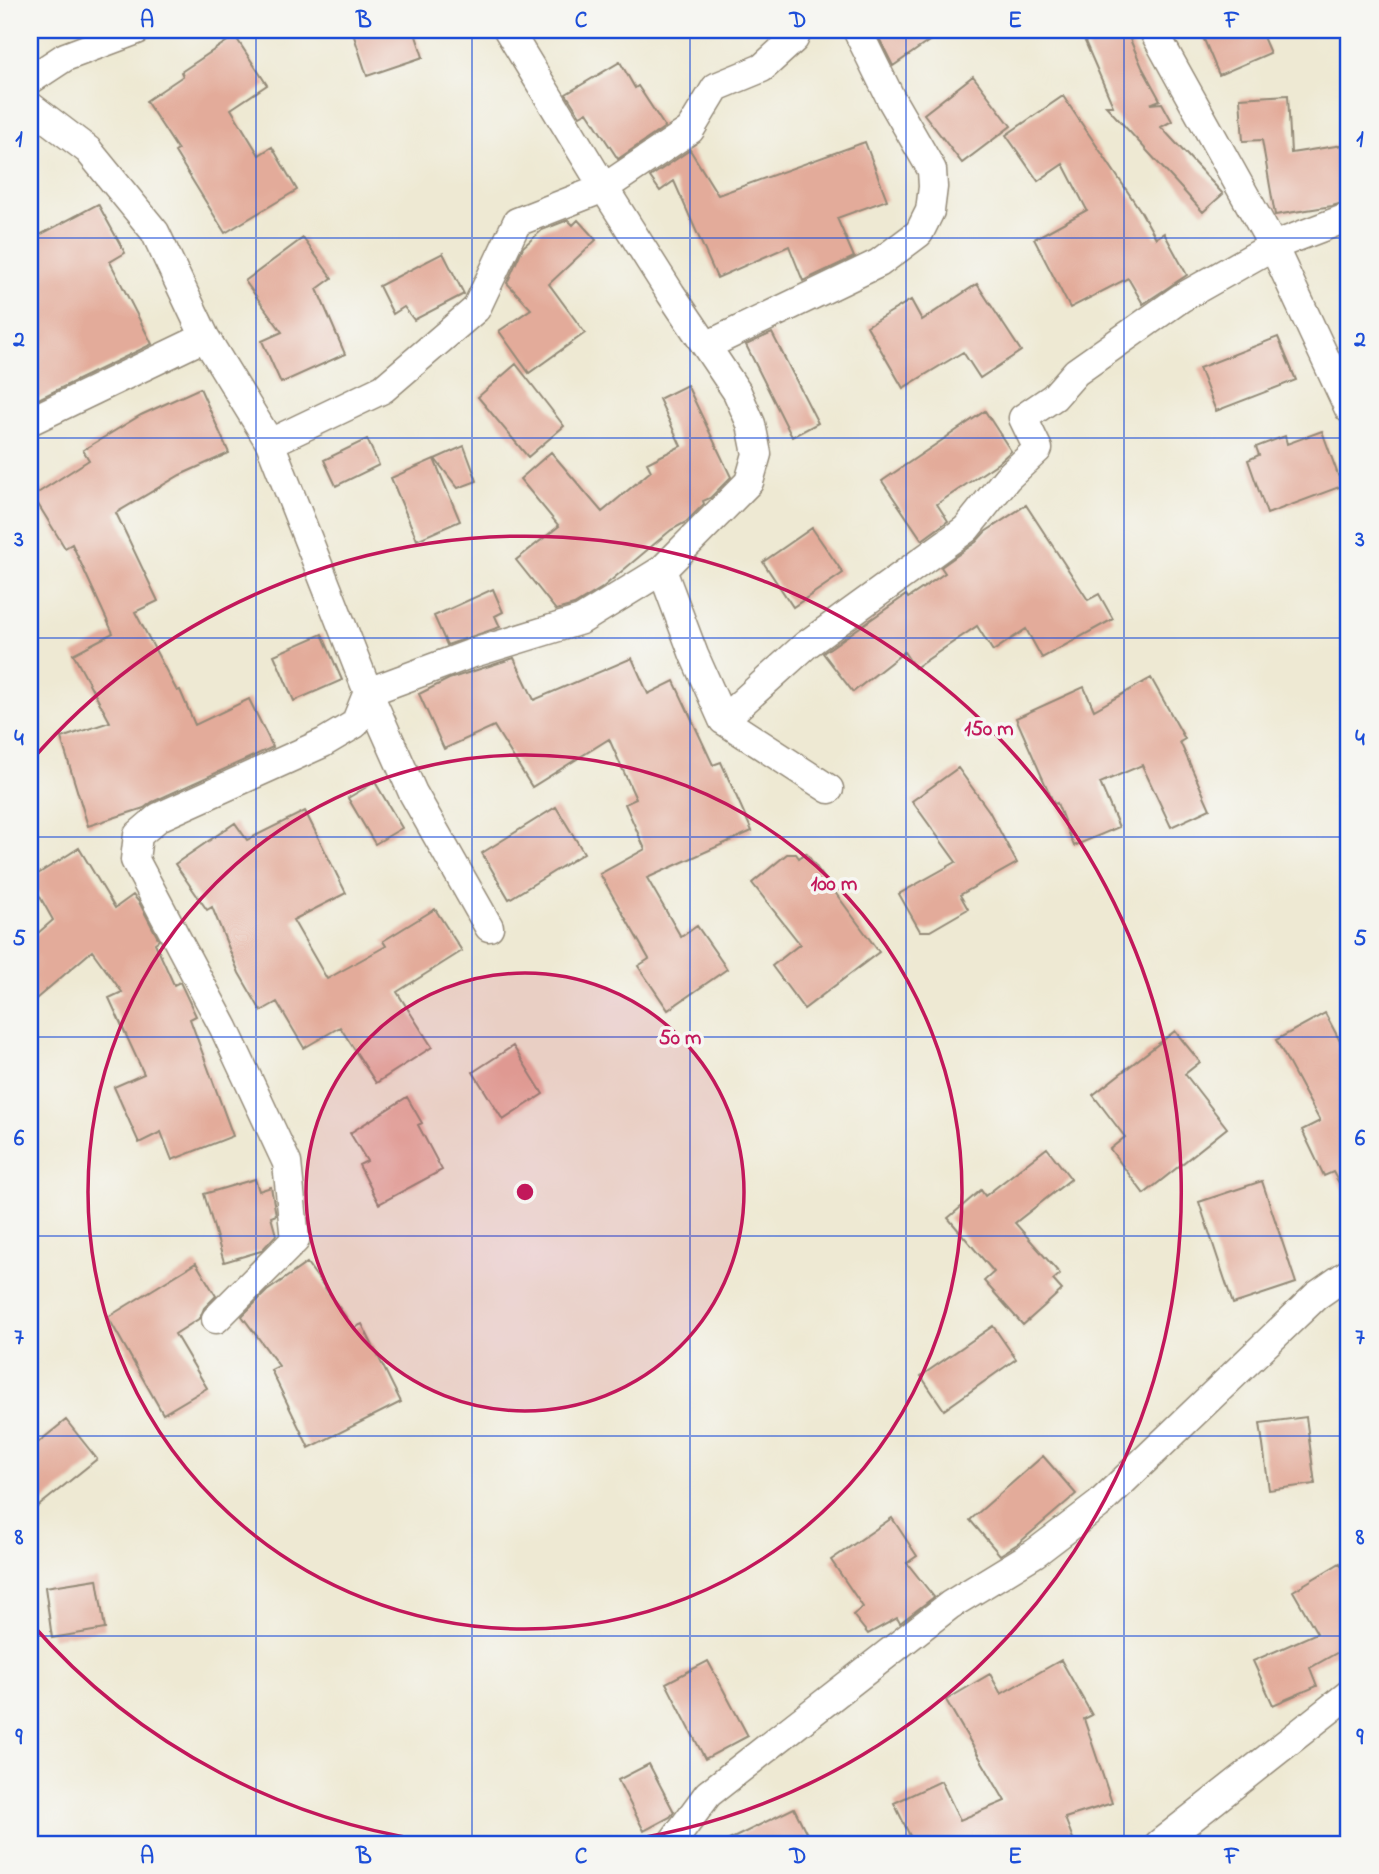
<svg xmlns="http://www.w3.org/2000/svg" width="1379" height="1874" font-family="'Indie Flower',sans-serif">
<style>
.building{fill:#e3ab9a}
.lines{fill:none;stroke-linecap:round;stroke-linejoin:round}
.street-casing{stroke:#948a78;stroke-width:31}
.street{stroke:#fff;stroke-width:28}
.grid{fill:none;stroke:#1d4ed8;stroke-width:2;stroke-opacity:0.55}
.ring{fill:none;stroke:#c2185b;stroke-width:3.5}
.centre{fill:#c2185b;stroke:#f6f6f2;stroke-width:3.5}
.ring-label{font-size:21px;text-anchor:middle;font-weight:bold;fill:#c2185b;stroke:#f6f6f2;stroke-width:7;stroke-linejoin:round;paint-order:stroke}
.neatline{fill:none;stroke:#1d4ed8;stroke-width:2.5}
.grid-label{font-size:23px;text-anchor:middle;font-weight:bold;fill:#1d4ed8}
</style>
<rect width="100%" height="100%" fill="#f6f6f2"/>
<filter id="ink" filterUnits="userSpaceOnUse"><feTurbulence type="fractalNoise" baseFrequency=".0143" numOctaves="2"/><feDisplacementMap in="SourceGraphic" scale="14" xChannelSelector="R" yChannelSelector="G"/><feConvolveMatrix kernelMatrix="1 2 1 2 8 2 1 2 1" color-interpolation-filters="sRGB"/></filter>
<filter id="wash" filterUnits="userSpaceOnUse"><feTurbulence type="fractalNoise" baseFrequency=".00686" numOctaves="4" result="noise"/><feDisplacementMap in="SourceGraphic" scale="28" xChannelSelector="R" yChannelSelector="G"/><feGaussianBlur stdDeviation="1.57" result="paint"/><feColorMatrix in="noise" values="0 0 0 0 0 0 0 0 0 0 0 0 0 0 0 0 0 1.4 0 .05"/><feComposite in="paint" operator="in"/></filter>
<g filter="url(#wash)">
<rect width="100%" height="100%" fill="#eee9d3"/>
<g id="blocks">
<path class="building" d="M 352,30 L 414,30 L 423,57 L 367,76 Z
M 875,30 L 945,30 L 893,66 Z
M 1080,30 L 1126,30 L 1142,67 L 1160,100 L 1150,104 L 1162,103 L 1172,121 L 1161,127 L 1223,194 L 1203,212 L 1106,106 L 1113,106 Z
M 1200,30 L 1260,30 L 1270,53 L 1219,75 Z
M 235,36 L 267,85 L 231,109 L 259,155 L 272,147 L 297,190 L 225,233 L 175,152 L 178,150 L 146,101 L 183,76 L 181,72 Z
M 620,62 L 635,88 L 638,86 L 665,127 L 618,159 L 587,112 L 580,116 L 566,94 Z
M 973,76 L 1011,126 L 962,163 L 924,114 Z
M 1288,95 L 1291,153 L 1349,144 L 1349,201 L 1332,206 L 1275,215 L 1262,140 L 1243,141 L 1240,98 Z
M 1063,96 L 1140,210 L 1156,238 L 1164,233 L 1187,275 L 1143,304 L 1128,278 L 1070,308 L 1034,239 L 1087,210 L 1063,164 L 1038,181 L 1006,135 Z
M 865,142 L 887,200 L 837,218 L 854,257 L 803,281 L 789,246 L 717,278 L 674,181 L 660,191 L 650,177 L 690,150 L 718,195 Z
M 98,204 L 125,253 L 110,262 L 152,344 L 30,403 L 30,240 Z
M 568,220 L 573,225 L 578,220 L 596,240 L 549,284 L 585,333 L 529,373 L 499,331 L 531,309 L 507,283 L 523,247 L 542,230 Z
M 303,238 L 332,278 L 317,289 L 345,354 L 281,383 L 262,341 L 282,332 L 245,281 Z
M 443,253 L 464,294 L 414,320 L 404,307 L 393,314 L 379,286 Z
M 977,284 L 1021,351 L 980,378 L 963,352 L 903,388 L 867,326 L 911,300 L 922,320 Z
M 772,333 L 818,423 L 792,437 L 746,345 Z
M 1278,337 L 1296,380 L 1216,411 L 1199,368 Z
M 516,364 L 564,426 L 528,457 L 478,397 Z
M 687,385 L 731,477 L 710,498 L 703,501 L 704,504 L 686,522 L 671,530 L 602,588 L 574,605 L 556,610 L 516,560 L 559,526 L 520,479 L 551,452 L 602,512 L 651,471 L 647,463 L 681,446 L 659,399 Z
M 200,388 L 229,453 L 180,475 L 116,513 L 158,601 L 135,612 L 177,691 L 180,690 L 195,725 L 249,699 L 273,747 L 152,802 L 144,808 L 88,826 L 61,738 L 110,722 L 73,654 L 113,633 L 72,544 L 65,548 L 33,496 L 89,460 L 83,450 L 141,415 Z
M 985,411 L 1011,451 L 998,463 L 937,504 L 948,521 L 922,540 L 882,481 Z
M 1322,431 L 1342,486 L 1267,514 L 1248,460 L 1259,455 L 1256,447 L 1285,436 L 1287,444 Z
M 367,439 L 379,465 L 336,486 L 324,460 Z
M 464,446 L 477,481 L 458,488 L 435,459 Z
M 434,459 L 460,521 L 417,540 L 391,478 Z
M 1026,505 L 1088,600 L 1099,594 L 1113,619 L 1042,658 L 1026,629 L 993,651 L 977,626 L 915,668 L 904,652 L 853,692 L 823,653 L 906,595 L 908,598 L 945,573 L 941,567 L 976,542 L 985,532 Z
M 812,528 L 843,573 L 793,607 L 763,562 Z
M 493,589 L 503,612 L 495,616 L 500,627 L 447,645 L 434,616 Z
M 322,634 L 342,680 L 294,701 L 274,655 Z
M 514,658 L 534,700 L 632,658 L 648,694 L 674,681 L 713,765 L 721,762 L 752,831 L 647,878 L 681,937 L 697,926 L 727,969 L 668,1010 L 638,966 L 649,959 L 600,874 L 645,849 L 625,804 L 636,799 L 609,739 L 532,787 L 494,726 L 444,749 L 419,694 L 449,679 Z
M 1151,678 L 1185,739 L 1180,742 L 1210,809 L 1171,827 L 1142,765 L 1100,783 L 1119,827 L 1074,846 L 1057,803 L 1054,804 L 1016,718 L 1084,687 L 1094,710 Z
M 958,768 L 989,811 L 1017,863 L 960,895 L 968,909 L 930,931 L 920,931 L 899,894 L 956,862 L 912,801 Z
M 375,782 L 402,828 L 375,844 L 348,798 Z
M 556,807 L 584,853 L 509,899 L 482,853 Z
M 305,811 L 346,893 L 293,920 L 327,979 L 386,946 L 383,941 L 435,909 L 462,951 L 397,992 L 432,1047 L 376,1083 L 340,1027 L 304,1048 L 277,1002 L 261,1011 L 239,973 L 212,907 L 207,910 L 175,864 L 235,823 L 247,840 Z
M 79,848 L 115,908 L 133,895 L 139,902 L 159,940 L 155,943 L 174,985 L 180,982 L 196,1016 L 190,1019 L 233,1136 L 172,1160 L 161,1132 L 139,1143 L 114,1087 L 144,1074 L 109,998 L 122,992 L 92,951 L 30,1004 L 30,940 L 53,920 L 30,879 Z
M 806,853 L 879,952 L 804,1009 L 772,966 L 800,944 L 752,883 L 787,854 L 796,854 L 799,858 Z
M 1325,1013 L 1349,1058 L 1349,1201 L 1333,1172 L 1324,1176 L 1302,1130 L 1320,1121 L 1276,1040 Z
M 1175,1031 L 1200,1062 L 1185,1074 L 1227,1128 L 1144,1194 L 1110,1149 L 1125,1137 L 1093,1095 Z
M 513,1046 L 543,1094 L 503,1120 L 473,1072 Z
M 407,1097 L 422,1123 L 418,1125 L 442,1170 L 379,1204 L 359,1165 L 367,1161 L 350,1133 Z
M 1047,1148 L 1071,1179 L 1015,1223 L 1060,1274 L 1053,1280 L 1062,1290 L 1023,1325 L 984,1281 L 994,1272 L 948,1218 L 981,1190 L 985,1196 Z
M 255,1179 L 259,1191 L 271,1187 L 276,1215 L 271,1217 L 276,1235 L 261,1251 L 224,1262 L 204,1194 Z
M 1262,1181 L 1296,1283 L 1233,1304 L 1199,1202 Z
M 196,1263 L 216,1296 L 204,1308 L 200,1318 L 175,1334 L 207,1388 L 163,1414 L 108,1317 Z
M 307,1263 L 354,1328 L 362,1324 L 401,1402 L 309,1448 L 271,1370 L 279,1366 L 242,1316 L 267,1291 Z
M 993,1326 L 1016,1359 L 944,1410 L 921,1376 Z
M 1306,1417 L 1315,1484 L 1269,1490 L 1260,1423 Z
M 66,1420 L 97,1459 L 30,1513 L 30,1449 Z
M 1043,1456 L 1076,1494 L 1019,1543 L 1000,1555 L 970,1520 Z
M 892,1518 L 917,1556 L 907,1563 L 934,1597 L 900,1623 L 897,1618 L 868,1634 L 853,1615 L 863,1607 L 831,1560 Z
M 1340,1563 L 1349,1579 L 1349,1646 L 1310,1668 L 1317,1686 L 1273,1705 L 1253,1661 L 1317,1633 L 1293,1591 Z
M 97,1579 L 105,1629 L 52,1638 L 45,1587 Z
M 1061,1660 L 1092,1715 L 1084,1719 L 1112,1803 L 1065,1818 L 1075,1844 L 903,1844 L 912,1840 L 894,1803 L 941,1781 L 960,1820 L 1005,1801 L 946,1700 L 990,1674 L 1001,1694 Z
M 708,1661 L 748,1736 L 705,1759 L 666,1683 Z
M 649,1764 L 674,1812 L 670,1817 L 644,1831 L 618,1780 Z
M 794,1808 L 812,1844 L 721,1844 Z"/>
</g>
</g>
<g filter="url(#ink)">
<use href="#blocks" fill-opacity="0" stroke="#948a78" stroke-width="2"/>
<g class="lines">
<defs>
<path id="street" d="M 1153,30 L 1273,246 L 1349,409
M 30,80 L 65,57 L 137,30
M 30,106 L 88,150 L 155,232 L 205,337 L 270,443 L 368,692 L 413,793 L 489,927
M 706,346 L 879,263 L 919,233 L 930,211 L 933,187 L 932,170 L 891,99 L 857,30
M 30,421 L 205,337
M 270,443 L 383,389 L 476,309 L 517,222 L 604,188 L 690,130 L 716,87 L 762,68 L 794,39 L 798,30
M 662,570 L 694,655 L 723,720 L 829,789
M 723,720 L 806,645 L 966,529 L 1007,478 L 1038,449 L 1023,418 L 1054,397 L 1076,372 L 1181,298 L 1273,246 L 1349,217
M 216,1319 L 295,1240 L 287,1163 L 224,1028 L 135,860 L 138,835 L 159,817 L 323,743 L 355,724 L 368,692 L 470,654 L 581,620 L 662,570 L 749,482 L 757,454 L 751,424 L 737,392 L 671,294 L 604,188 L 508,30
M 671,1844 L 708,1794 L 950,1605 L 1035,1553 L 1098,1505 L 1316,1296 L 1349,1273
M 1159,1844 L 1349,1694"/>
</defs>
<use href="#street" class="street-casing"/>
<use href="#street" class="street"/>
</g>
</g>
<path class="grid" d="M 256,30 L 256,1844M 472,30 L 472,1844M 690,30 L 690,1844M 906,30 L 906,1844M 1124,30 L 1124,1844M 30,238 L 1349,238M 30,438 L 1349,438M 30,638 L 1349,638M 30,837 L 1349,837M 30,1037 L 1349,1037M 30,1236 L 1349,1236M 30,1436 L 1349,1436M 30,1636 L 1349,1636"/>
<circle cx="525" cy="1192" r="219" fill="#c2185b" fill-opacity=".12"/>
<g class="ring">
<circle cx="525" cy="1192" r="219"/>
<circle cx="525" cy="1192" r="437"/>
<path d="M451 1844A656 656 0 0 1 30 1622M30 762A656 656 0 1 1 599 1844"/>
</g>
<circle cx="525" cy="1192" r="10" class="centre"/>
<g class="ring-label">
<text x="989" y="735">150 m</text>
<text x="834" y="890">100 m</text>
<text x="680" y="1044">50 m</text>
</g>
<rect width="1379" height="1874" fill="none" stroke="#f6f6f2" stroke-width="77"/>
<rect x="38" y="38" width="1302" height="1798" class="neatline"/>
<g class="grid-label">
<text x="147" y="27">A</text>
<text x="364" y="27">B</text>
<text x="581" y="27">C</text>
<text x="798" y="27">D</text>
<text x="1015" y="27">E</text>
<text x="1232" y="27">F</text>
<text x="19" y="146">1</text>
<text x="1360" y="146">1</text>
<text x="19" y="346">2</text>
<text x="1360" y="346">2</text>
<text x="19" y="546">3</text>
<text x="1360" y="546">3</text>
<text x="19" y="745">4</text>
<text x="1360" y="745">4</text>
<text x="19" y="945">5</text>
<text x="1360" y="945">5</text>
<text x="19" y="1145">6</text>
<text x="1360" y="1145">6</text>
<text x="19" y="1344">7</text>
<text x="1360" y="1344">7</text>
<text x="19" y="1544">8</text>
<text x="1360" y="1544">8</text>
<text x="19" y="1744">9</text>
<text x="1360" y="1744">9</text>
<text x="147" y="1863">A</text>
<text x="364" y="1863">B</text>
<text x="581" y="1863">C</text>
<text x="798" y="1863">D</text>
<text x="1015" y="1863">E</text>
<text x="1232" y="1863">F</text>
</g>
</svg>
